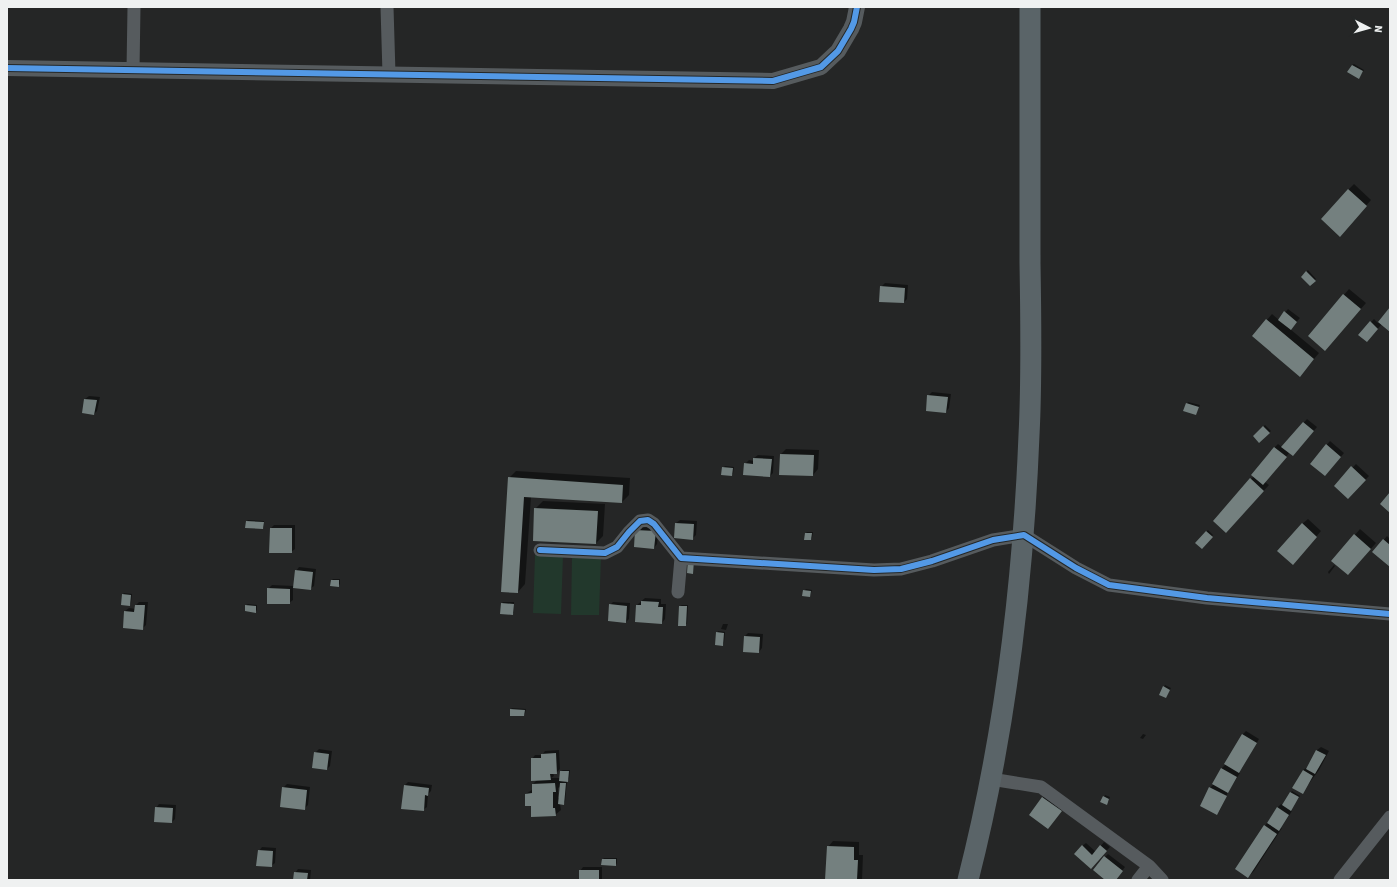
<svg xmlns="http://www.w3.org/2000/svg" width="1397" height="887" font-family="'Source Sans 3',sans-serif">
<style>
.green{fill:#22382c}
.shadow{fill:#0007;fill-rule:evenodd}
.building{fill:#74807f}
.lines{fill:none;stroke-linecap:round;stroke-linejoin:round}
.minor{stroke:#565b5e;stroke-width:13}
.tertiary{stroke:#565b5e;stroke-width:16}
.trunk{stroke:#5a6468;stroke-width:21}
.cycleway-casing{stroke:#242727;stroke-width:8}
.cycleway{stroke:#5399e6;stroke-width:6}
</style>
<rect width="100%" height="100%" fill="#252626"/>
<path class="green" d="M 535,555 L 563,556 L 561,614 L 533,613 Z
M 572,556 L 601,557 L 599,615 L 571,615 Z"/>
<path class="shadow" d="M 1354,64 L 1364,70 L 1360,76 L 1352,65 Z
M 1354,184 L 1371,200 L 1345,230 L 1348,190 Z
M 1308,270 L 1316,279 L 1310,285 L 1302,276 Z
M 885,283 L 908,285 L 907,299 L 904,302 L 881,287 Z
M 1349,289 L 1366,303 L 1325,350 L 1309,336 Z
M 1390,308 L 1390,331 L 1382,324 L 1370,337 L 1371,322 L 1374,319 L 1378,323 Z
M 1288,309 L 1300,318 L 1290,329 L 1319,353 L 1305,370 L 1253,336 L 1272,314 L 1279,320 Z
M 932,392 L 951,394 L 949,408 L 946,412 L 928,396 Z
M 89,396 L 100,397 L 97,411 L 94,414 L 83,412 L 85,399 Z
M 1188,402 L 1200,405 L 1196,414 L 1184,410 Z
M 1307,419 L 1317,427 L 1296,452 L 1290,452 L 1265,482 L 1269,485 L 1226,532 L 1251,479 L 1254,476 L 1253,474 L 1275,447 L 1278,444 L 1282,447 Z
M 1265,425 L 1271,431 L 1259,442 L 1254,436 Z
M 1330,441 L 1344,453 L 1328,472 L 1311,463 Z
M 786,449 L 819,450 L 818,469 L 813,475 L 780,474 L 781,454 Z
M 758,455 L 774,456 L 773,473 L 770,476 L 745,464 L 749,460 L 754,461 L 754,458 Z
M 1356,464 L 1369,476 L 1348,498 L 1335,486 Z
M 725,466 L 734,467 L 733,474 L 731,475 L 723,468 Z
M 516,471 L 630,478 L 629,495 L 622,502 L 531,497 L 525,584 L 518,592 L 509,478 Z
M 543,501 L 605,504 L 603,536 L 596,543 L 535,509 Z
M 1308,519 L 1321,531 L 1298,558 L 1302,524 Z
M 248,520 L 264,521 L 264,527 L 263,528 L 247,521 Z
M 680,520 L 697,521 L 696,535 L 692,539 L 676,523 Z
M 274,525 L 295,525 L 295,549 L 291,552 L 271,528 Z
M 640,527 L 659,528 L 657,544 L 654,548 L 635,546 Z
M 1360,529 L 1376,543 L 1353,569 L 1333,561 Z
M 1208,530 L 1213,535 L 1202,548 L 1196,543 Z
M 807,532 L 813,532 L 812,538 L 811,539 L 806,533 Z
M 1387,536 L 1390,539 L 1390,566 L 1374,552 Z
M 1334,565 L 1335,566 L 1329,574 L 1328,572 Z
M 299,567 L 316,569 L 314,586 L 310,589 L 293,587 L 293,600 L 289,603 L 268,589 L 272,585 L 294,586 L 296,571 Z
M 333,579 L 340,579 L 340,584 L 338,586 L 332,580 Z
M 806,589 L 812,590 L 810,596 L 804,591 Z
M 124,593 L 132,594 L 131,603 L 130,605 L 122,604 L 123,594 Z
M 645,598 L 661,599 L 661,604 L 666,604 L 665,619 L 662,623 L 637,605 Z
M 139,602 L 148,602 L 146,625 L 142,629 L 125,611 L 129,608 L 136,609 L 136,605 Z
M 503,602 L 514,602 L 514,613 L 512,614 L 502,603 Z
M 613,602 L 630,603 L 629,619 L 626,622 L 610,605 Z
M 248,604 L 257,605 L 257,610 L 255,612 L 246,605 Z
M 682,605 L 688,605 L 687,624 L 685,625 L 680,606 Z
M 723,624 L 728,624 L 726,630 L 721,629 Z
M 718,631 L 725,632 L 724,643 L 723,645 L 717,633 Z
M 748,633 L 763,634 L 762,648 L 759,652 L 745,636 Z
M 1165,685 L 1171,688 L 1166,697 L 1164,687 Z
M 512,708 L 526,709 L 525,714 L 524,715 L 511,709 Z
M 1246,731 L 1259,739 L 1242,768 L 1238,772 L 1240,773 L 1228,792 L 1220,810 L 1217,814 L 1210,788 L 1214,784 L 1222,768 L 1226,764 L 1243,734 Z
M 1143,734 L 1146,735 L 1143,739 L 1140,738 Z
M 1321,747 L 1329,751 L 1319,770 L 1302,793 L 1303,770 L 1308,767 L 1317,750 Z
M 319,749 L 332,751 L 330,766 L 327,769 L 315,753 Z
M 559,750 L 560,769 L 556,773 L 553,773 L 554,776 L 551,778 L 561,778 L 561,771 L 563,770 L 570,770 L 569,779 L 567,781 L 565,802 L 563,804 L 560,804 L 561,810 L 555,815 L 532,805 L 526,794 L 533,789 L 533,784 L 537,780 L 532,759 L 535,755 L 542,755 L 545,751 ZM 561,786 L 559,798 L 558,798 L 558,788 Z
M 408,782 L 432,785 L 431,791 L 428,794 L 427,807 L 423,810 L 405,785 Z
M 287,784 L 310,787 L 308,805 L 304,809 L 283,788 Z
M 1292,791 L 1300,796 L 1290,810 L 1292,811 L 1281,828 L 1282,828 L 1254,871 L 1248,877 L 1265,826 L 1277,808 L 1281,804 L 1283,805 Z
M 1046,794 L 1064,807 L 1048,828 L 1030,815 Z
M 1105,795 L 1110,797 L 1108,802 L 1102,802 Z
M 159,804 L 176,805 L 175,819 L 172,822 L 156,808 Z
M 833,841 L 859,842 L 859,855 L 863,855 L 862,880 L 826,880 L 828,847 Z
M 1104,842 L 1110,847 L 1094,864 L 1082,846 L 1086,843 L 1096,852 Z
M 262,847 L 276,848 L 275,863 L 271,866 L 259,851 Z
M 1108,854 L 1125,867 L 1115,880 L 1106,880 L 1105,857 Z
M 604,858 L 617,858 L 617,863 L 616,865 L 603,859 Z
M 583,867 L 602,867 L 602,880 L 580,880 L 580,871 Z
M 298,869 L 311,870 L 310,880 L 294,880 L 295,873 Z"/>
<path class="building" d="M 1352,65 L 1363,71 L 1359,79 L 1347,72 Z
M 1348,189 L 1367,206 L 1340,237 L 1321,219 Z
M 1306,271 L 1316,281 L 1310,286 L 1301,277 Z
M 880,286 L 905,288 L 904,303 L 879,302 Z
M 1343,294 L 1361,309 L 1325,351 L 1308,336 Z
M 1390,307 L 1390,332 L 1378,322 Z
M 1284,311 L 1297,322 L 1291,330 L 1278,320 Z
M 1266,319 L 1314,359 L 1300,377 L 1252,336 Z
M 1370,321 L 1378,329 L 1367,342 L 1358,335 Z
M 927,395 L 948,397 L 946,413 L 926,411 Z
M 84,399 L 97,400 L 94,415 L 82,413 Z
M 1186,403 L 1199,407 L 1196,415 L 1183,411 Z
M 1303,422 L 1314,431 L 1293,456 L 1281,447 Z
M 1263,426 L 1270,433 L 1259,443 L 1253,436 Z
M 1326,444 L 1341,457 L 1325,476 L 1310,464 Z
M 1274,447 L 1287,457 L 1263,485 L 1251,475 Z
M 780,454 L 814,455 L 813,476 L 779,475 Z
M 753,458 L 772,459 L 770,477 L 743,475 L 744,463 L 753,464 Z
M 1351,466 L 1366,480 L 1348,499 L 1334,486 Z
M 722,467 L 733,468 L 732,476 L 721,475 Z
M 508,477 L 623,485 L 622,503 L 524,497 L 518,593 L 501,592 Z
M 1250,478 L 1264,491 L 1226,533 L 1213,521 Z
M 1390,492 L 1390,513 L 1380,504 Z
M 534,508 L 598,511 L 596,544 L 533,541 Z
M 246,521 L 264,522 L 263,529 L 245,528 Z
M 675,523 L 694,524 L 693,540 L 674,538 Z
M 1302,523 L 1317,537 L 1293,565 L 1277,551 Z
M 270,528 L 292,528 L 292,553 L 269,553 Z
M 635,530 L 656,531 L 654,549 L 634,547 Z
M 1206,531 L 1213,537 L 1202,549 L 1195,543 Z
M 805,533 L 812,533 L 811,540 L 804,540 Z
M 1354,534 L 1371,549 L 1348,575 L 1331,561 Z
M 1383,539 L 1390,545 L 1390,567 L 1372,552 Z
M 688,560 L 694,560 L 693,574 L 687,573 Z
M 295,570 L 313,572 L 311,590 L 293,588 Z
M 331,580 L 339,580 L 339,587 L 330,586 Z
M 267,588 L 290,589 L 290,604 L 267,604 Z
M 803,590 L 811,591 L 810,597 L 802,596 Z
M 122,594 L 131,595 L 130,606 L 121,605 Z
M 641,601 L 659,602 L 658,607 L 663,607 L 662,624 L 635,622 L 636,605 L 641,605 Z
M 501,603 L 514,604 L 513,615 L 500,614 Z
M 609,604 L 627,606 L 626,623 L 608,621 Z
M 135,605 L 145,605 L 143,630 L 123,628 L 124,611 L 134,612 Z
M 245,605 L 256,606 L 256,613 L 245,611 Z
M 679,606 L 687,606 L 686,626 L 678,626 Z
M 716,632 L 724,633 L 723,646 L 715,645 Z
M 744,636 L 760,637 L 759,653 L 743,652 Z
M 1163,686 L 1170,690 L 1166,698 L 1159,695 Z
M 510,709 L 525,710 L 524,716 L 510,716 Z
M 1242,734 L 1257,743 L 1239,773 L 1224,764 Z
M 1316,750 L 1326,755 L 1315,774 L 1306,769 Z
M 314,752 L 329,754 L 327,770 L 312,768 Z
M 556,753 L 557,774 L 550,774 L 551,780 L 531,781 L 531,758 L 541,758 L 541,754 Z
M 1221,768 L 1237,777 L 1228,793 L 1212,784 Z
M 1303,770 L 1313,776 L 1303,794 L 1292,788 Z
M 560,771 L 569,771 L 568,782 L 559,781 Z
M 555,783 L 556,792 L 553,792 L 553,808 L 555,808 L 556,816 L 531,817 L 531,806 L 525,806 L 525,794 L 532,793 L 532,784 Z
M 560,783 L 566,783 L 564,805 L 558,804 Z
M 404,785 L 429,788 L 428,796 L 425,795 L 424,811 L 401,809 Z
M 282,787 L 307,790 L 305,810 L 280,807 Z
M 1209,787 L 1227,796 L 1217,815 L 1200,806 Z
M 1290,792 L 1299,797 L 1291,811 L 1282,805 Z
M 1103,796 L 1109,799 L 1107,805 L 1100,802 Z
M 1042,797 L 1062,811 L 1048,829 L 1029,815 Z
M 155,807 L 173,808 L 172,823 L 154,822 Z
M 1277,807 L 1289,815 L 1279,831 L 1267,823 Z
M 1264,825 L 1277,834 L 1248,878 L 1235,869 Z
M 1082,845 L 1092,855 L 1100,845 L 1107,851 L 1091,869 L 1074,854 Z
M 827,846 L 854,847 L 854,860 L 858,860 L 857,880 L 825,880 Z
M 258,850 L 273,851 L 272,867 L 256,866 Z
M 1104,856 L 1123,871 L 1116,880 L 1105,880 L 1093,870 Z
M 602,859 L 616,859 L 616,866 L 601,865 Z
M 579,870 L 599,870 L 599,880 L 579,880 Z
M 294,872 L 308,873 L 307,880 L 293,880 Z"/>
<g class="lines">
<path class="minor" d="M 387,7 L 389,74
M 133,70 L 134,7
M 540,550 L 605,553 L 617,547 L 629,532 L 640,521 L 648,520 L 654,524 L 681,558 L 874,570 L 901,569 L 932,561 L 993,540 L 1024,535 L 1076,568 L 1109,585 L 1207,598 L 1390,614
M 678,592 L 681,558
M 991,779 L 1041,787 L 1149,866
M 1138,880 L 1149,866 L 1162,880
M 1340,880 L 1390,817"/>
<path class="tertiary" d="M 7,68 L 773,81 L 821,67 L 838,51 L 851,29 L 854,22 L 857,7"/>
<path class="trunk" d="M 968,880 C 1005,735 1023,585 1029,435 C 1032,378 1031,320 1030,263 C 1030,178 1030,92 1030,7"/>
<defs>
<path id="cycleway" d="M 7,68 L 773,81 L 821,67 L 838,51 L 851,29 L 854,22 L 857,7
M 540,550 L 605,553 L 617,547 L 629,532 L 640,521 L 648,520 L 654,524 L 681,558 L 874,570 L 901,569 L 932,561 L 993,540 L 1024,535 L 1076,568 L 1109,585 L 1207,598 L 1390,614"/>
</defs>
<use href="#cycleway" class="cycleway-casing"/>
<use href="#cycleway" class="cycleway"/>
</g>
<rect width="1397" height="887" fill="none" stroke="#eff1f1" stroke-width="16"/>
<g transform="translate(1369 28) rotate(96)" stroke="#242727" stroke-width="3" paint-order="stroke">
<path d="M0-3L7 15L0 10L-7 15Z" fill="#eff1f1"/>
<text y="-6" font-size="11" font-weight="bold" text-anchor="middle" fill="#eff1f1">N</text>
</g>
</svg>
